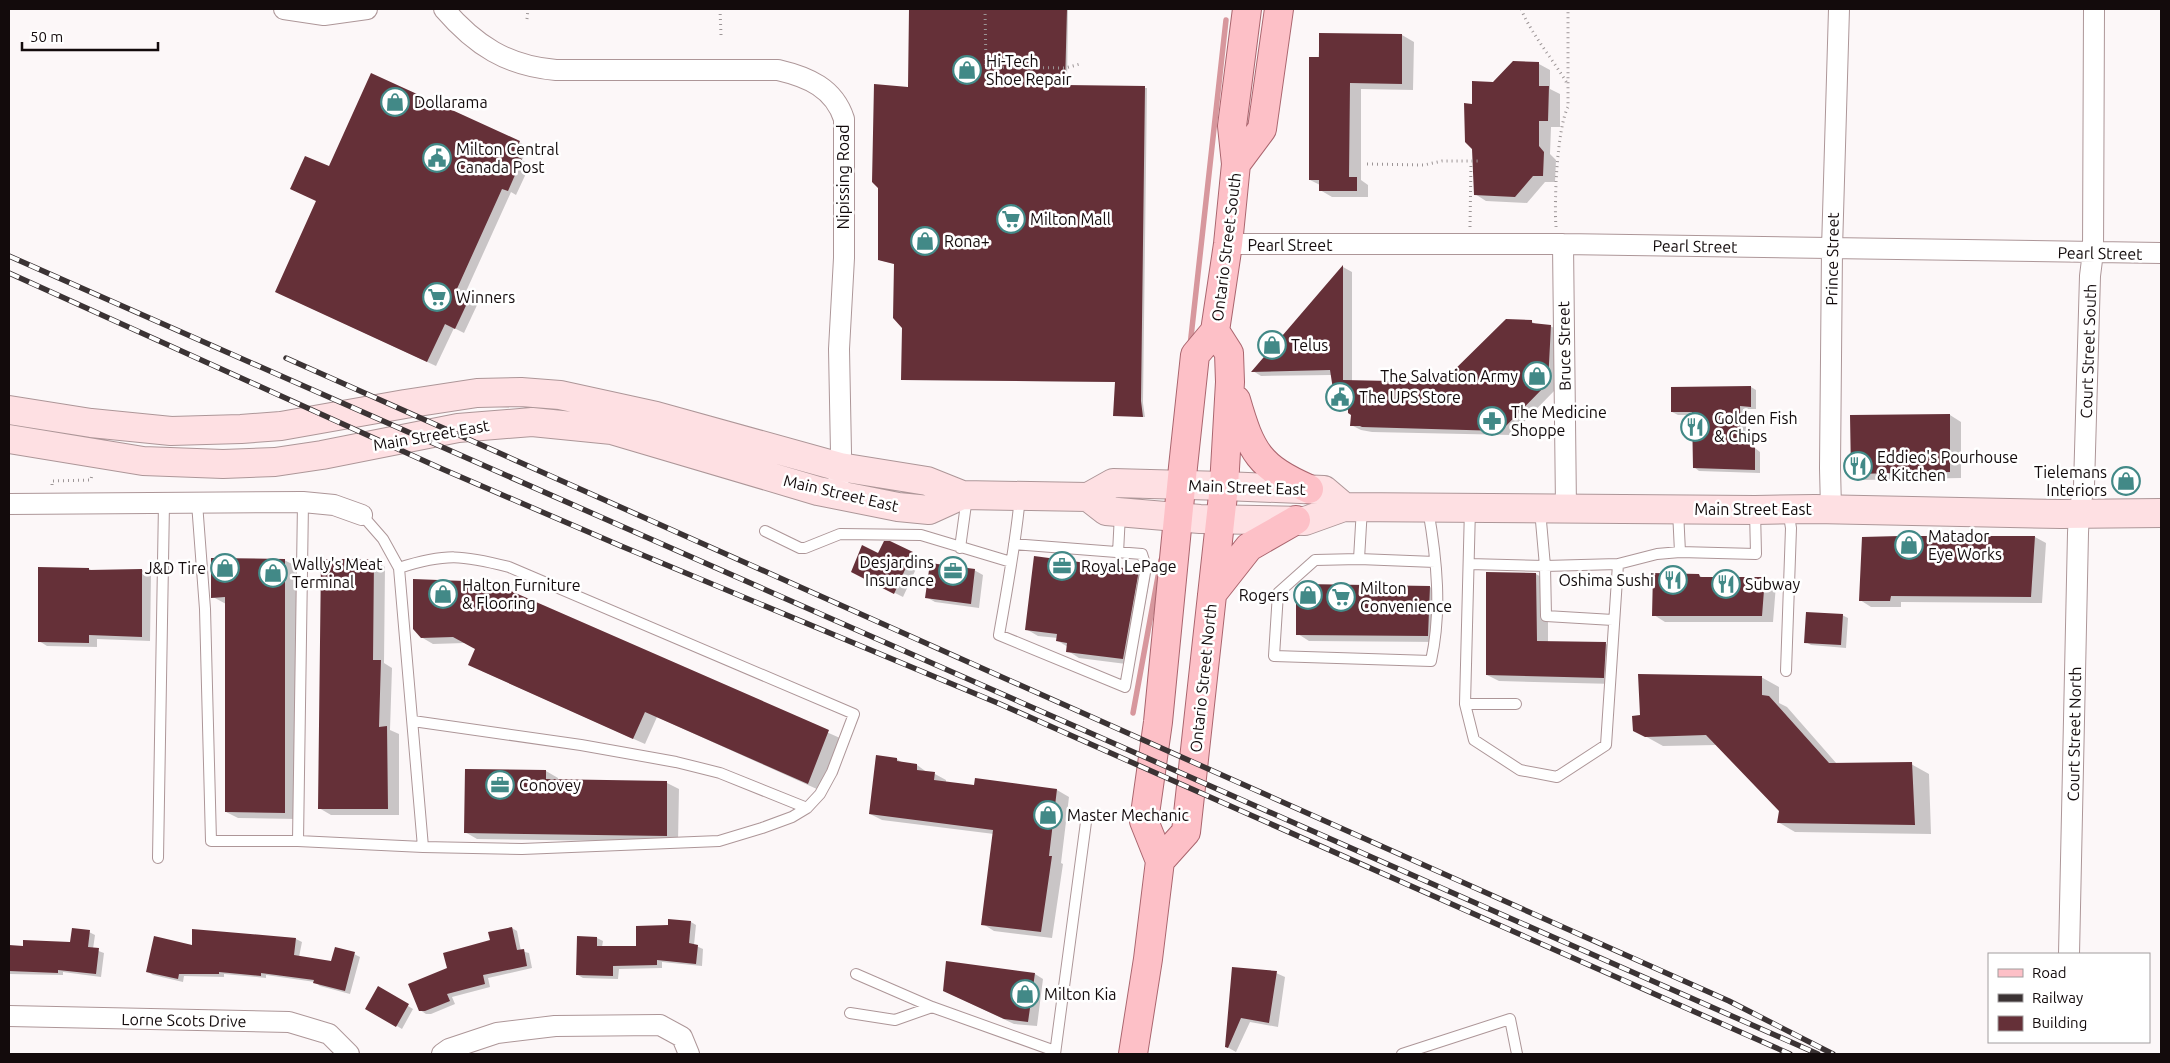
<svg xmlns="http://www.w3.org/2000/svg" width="2170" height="1063" font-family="Ubuntu,sans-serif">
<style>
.shadow{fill:#0003}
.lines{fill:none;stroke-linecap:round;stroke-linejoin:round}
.stream{stroke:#d7979d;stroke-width:5.5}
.building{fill:#653038}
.lane-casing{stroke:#ad9698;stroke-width:12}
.street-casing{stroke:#ad9698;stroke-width:22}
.secondary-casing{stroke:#ad9698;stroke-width:30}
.primary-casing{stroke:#aa656e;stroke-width:30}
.path{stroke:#9c9596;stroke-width:3;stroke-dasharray:1 4;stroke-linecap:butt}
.lane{stroke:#fff;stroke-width:10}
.street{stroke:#fff;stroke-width:20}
.secondary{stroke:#fee0e3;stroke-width:28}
.primary{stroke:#fdc0c7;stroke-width:28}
.rail-casing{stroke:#3b3334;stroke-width:5.5}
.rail{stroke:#fff;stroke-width:4;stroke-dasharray:11;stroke-linecap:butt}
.labels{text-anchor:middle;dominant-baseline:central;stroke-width:5;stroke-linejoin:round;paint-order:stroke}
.poi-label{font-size:16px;fill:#130b0c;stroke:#fff;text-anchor:start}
.street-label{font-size:16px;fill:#130b0c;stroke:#fff}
</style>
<rect width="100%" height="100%" fill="#fcf7f8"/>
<path class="shadow" d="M 910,9 L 1068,9 L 1067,87 L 1147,88 L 1143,403 L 1145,417 L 1114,415 L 1116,382 L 902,380 L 903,327 L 895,264 L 879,260 L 909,88 Z
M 1320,35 L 1402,35 L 1414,42 L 1413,90 L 1361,89 L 1361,180 L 1368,185 L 1368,197 L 1332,197 L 1320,190 L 1320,185 L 1310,180 Z
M 1539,64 L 1550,70 L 1550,89 L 1560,94 L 1560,127 L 1551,127 L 1550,154 L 1556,160 L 1555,182 L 1545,182 L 1527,203 L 1486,201 L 1475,194 L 1473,106 L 1493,83 Z
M 519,142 L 528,147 L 522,160 L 530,165 L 516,195 L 511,192 L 464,296 L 478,303 L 464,333 L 454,328 L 436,366 L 285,296 L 329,168 Z
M 1343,267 L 1352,272 L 1352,381 L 1443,383 L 1531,321 L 1537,325 L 1550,326 L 1560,331 L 1557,388 L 1511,435 L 1372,432 L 1361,430 L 1351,425 L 1353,415 L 1349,407 L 1345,407 L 1336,402 L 1332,375 L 1261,376 L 1253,371 Z
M 1751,387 L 1756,390 L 1756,409 L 1746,409 L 1746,445 L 1751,445 L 1760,452 L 1760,473 L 1699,471 L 1694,467 L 1694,415 L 1678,415 L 1672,412 Z
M 1950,415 L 1961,422 L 1961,478 L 1863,480 L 1852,473 Z
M 2035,537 L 2046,543 L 2042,603 L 1901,602 L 1901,607 L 1871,607 L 1860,600 Z
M 912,553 L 921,558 L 903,597 L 861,576 L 879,554 Z
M 284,560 L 296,566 L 296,819 L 238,818 L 226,812 L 226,604 L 213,597 Z
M 374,560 L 385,567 L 384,663 L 392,668 L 390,730 L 399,734 L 399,815 L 331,815 L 319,808 Z
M 89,569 L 93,571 L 142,570 L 151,575 L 150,641 L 97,639 L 97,647 L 47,646 L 39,641 Z
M 974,570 L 983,575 L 979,608 L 935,602 L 926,597 Z
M 1138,571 L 1150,578 L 1134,665 L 1079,658 L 1068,651 L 1068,647 L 1058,641 L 1058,638 L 1038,636 L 1026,629 Z
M 1536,574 L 1548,581 L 1548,642 L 1606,644 L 1617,650 L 1615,684 L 1499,681 L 1487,675 Z
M 1699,575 L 1703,578 L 1764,578 L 1776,585 L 1773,622 L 1665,622 L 1654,615 Z
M 489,583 L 840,738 L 819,790 L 657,717 L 645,744 L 482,671 L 477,649 L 465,643 L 433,644 L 421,637 Z
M 1430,587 L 1441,594 L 1439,642 L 1309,641 L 1298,634 Z
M 1842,615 L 1848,618 L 1846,648 L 1811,645 L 1806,642 Z
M 1761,677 L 1779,687 L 1779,703 L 1787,707 L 1837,764 L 1911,764 L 1929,774 L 1931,834 L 1795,832 L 1778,822 L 1780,811 L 1717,745 L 1663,746 L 1634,730 Z
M 897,759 L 904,764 L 917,765 L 928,773 L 935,774 L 946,780 L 946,783 L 975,787 L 976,780 L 1057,790 L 1069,797 L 1061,863 L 1063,864 L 1052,938 L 994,931 L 983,924 L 994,834 L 882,820 L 870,814 Z
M 546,771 L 558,778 L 558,781 L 667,783 L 679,789 L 678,842 L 477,839 L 465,832 Z
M 691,922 L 696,925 L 694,945 L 703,949 L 702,966 L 662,962 L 662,968 L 619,969 L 618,979 L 583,978 L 578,975 L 578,938 L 597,938 L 603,941 L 602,947 L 638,947 L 669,926 Z
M 512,928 L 517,931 L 521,951 L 529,953 L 532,968 L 488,978 L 490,987 L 452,997 L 455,1004 L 431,1014 L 426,1014 L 420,1010 L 449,969 Z
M 89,932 L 95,935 L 93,949 L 104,953 L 101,977 L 63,972 L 63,975 L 9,974 L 9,946 L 24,948 L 71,943 Z
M 282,937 L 296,939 L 302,942 L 299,957 L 332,963 L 354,954 L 360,957 L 350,994 L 320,986 L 315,982 L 266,975 L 266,978 L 224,974 L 224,977 L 184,976 L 183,982 L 153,975 L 148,972 L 194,946 Z
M 1234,969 L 1276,973 L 1285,977 L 1278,1027 L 1250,1022 L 1236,1052 L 1227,1047 Z
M 1035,974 L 1043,979 L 1037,1026 L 1014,1024 L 953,995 Z
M 378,988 L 413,1009 L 402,1029 L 367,1008 Z"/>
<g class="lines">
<path class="stream" d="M 1190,346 L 1226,20
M 1133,713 L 1161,560"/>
</g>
<path class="building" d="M 909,9 L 1067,9 L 1065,85 L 1145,86 L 1141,401 L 1143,417 L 1113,416 L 1115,382 L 901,380 L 902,328 L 893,318 L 894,264 L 878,260 L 878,188 L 872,182 L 874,84 L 908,87 Z
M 1319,33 L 1402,34 L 1402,84 L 1350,83 L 1349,177 L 1357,177 L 1357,191 L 1319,191 L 1319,180 L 1309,180 L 1309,57 L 1319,57 Z
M 1513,61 L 1539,62 L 1539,86 L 1549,86 L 1548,121 L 1539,121 L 1539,146 L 1544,152 L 1543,176 L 1533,176 L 1515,197 L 1474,195 L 1472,149 L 1465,142 L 1464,103 L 1472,104 L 1472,81 L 1493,82 Z
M 371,73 L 520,141 L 513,155 L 522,159 L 508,191 L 502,189 L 456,291 L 470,297 L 455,329 L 445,324 L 427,362 L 275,292 L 316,201 L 290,189 L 305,156 L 329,166 Z
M 1343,265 L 1343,380 L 1442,382 L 1506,319 L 1532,320 L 1532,323 L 1551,325 L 1548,383 L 1501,431 L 1362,427 L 1360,426 L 1350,426 L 1351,415 L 1348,413 L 1348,401 L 1335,402 L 1330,370 L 1251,372 Z
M 1751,386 L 1751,407 L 1740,406 L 1741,443 L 1751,444 L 1755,448 L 1755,470 L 1693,468 L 1692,412 L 1671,412 L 1671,387 Z
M 1950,414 L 1950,472 L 1851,474 L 1850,415 Z
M 1900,536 L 2035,536 L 2031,597 L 1891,596 L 1890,601 L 1859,601 L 1862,537 Z
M 884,541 L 890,541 L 913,552 L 894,594 L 851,572 L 862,545 L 878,553 Z
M 1034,556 L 1139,570 L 1123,659 L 1066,652 L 1067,643 L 1056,641 L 1057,634 L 1025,630 Z
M 211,558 L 285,559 L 285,813 L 225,812 L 225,597 L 211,598 Z
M 321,559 L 374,559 L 373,660 L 381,660 L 379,727 L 387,726 L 388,809 L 318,809 Z
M 930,563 L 975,569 L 971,604 L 925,598 Z
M 38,567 L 89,568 L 89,570 L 142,569 L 142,637 L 89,635 L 89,643 L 38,642 Z
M 1486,572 L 1536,573 L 1537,641 L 1606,642 L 1604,678 L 1486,675 Z
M 1653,573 L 1699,574 L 1700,577 L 1765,577 L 1762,616 L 1652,616 Z
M 413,579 L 490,582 L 829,730 L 808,784 L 645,712 L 633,739 L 468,665 L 475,649 L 453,637 L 421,638 L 413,629 Z
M 1303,584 L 1430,586 L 1428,636 L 1296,635 L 1296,590 Z
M 1806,612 L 1843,614 L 1841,645 L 1804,643 Z
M 1638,674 L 1762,676 L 1762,695 L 1769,696 L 1829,763 L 1912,762 L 1915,825 L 1777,823 L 1779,811 L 1706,735 L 1645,737 L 1633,731 L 1632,716 L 1640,715 Z
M 876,755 L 897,758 L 897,761 L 917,764 L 917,770 L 935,772 L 934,780 L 974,785 L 975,778 L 1057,789 L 1049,856 L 1052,856 L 1041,932 L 981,925 L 993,830 L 869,814 Z
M 465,769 L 546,770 L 546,779 L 667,781 L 667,836 L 464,833 Z
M 668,919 L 691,921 L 689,943 L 698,945 L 696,964 L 657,960 L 657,965 L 613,966 L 613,976 L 576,975 L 577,936 L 597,937 L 597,946 L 636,946 L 636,926 L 668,925 Z
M 512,927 L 517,950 L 524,949 L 527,966 L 483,975 L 485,984 L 447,994 L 450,1001 L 425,1011 L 419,1011 L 408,984 L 447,968 L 443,953 L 490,940 L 488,932 Z
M 72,928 L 90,930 L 88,947 L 99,948 L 96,974 L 58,970 L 58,973 L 9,971 L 9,945 L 23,946 L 23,940 L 70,942 Z
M 192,929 L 296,938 L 294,955 L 331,961 L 335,947 L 355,952 L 345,991 L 313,983 L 314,980 L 261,973 L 261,976 L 219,972 L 219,974 L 179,974 L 178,979 L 146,972 L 154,936 L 192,945 Z
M 946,961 L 1035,973 L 1028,1022 L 1004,1019 L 943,991 Z
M 1232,967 L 1277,971 L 1269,1023 L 1241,1018 L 1228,1048 L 1225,1047 Z
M 378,986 L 409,1004 L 396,1027 L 365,1009 Z"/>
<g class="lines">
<defs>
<path id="lane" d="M 197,503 L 205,609 L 211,841 L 298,841 L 303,502
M 1362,508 L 1359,559 L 1315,560 L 1278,593 L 1274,656 L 1431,661 C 1442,611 1437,560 1428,509
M 1470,508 L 1465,704 L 1516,704
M 1540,510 L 1545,566 L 1546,616 L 1613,620
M 1678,511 L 1680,552
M 765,531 L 800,548 L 805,548 L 840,534 L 921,535 L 1011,562
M 1014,544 L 1142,554 L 1146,567 L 1125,687 L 999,635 C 1007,589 1016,543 1020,496
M 960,548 L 967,497
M 1118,553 L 1120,514
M 1359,559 L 1435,562
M 1469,564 L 1545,566 L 1618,564
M 399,568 C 446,553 462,555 509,567 L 854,714 L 832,772 L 820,794 L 807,808 L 792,817 L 762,828 L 719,841 L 522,849 L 423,847
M 1786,671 L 1791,528 L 1788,510
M 1465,704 L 1474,740 L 1520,770 L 1557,777 L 1606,745 L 1618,564 L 1657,554 L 1680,552 L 1756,554 L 1755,511
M 413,721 L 581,745 L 676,762 L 720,773 L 807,808
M 298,841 L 423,847 L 399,568 L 383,539 L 362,515
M 158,858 L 164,503
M 856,974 L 932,1007 L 1055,1051
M 850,1013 L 895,1020 L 932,1007
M 1055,1054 L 1086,822
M 1402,1054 L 1510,1019 L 1517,1054"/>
<path id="street" d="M 284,9 L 324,15 L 367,9
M 444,9 C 475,45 507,66 556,70 L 778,70 C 808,77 834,88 844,119 L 844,258 L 839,349 L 841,453 L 837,496
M 1228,244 L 1563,244 L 2161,253
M 1563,244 L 1566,508
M 9,504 L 303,502 L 334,505 L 362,515
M 1831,509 L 1830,468 L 1832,249 L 1839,9
M 2069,954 L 2078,533 L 2079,513 L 2084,486 L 2090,276 L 2093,252 L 2094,9
M 9,1016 L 289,1022 L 329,1034 L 349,1054
M 442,1054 L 449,1049 L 497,1033 L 555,1026 L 660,1025 L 682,1037 L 689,1054"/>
<path id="secondary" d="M 9,410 L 91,423 L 171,431 L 241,429 L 281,426 L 405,404 L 477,393 L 521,392 L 560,395 L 656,416 L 840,467 L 927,481 L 962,495 L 1088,497 L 1113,483 L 1224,486 L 1324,490 L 1344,507
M 9,439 L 143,461 L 223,464 L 275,462 L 322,455 L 458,428 L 532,422 L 612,430 L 818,491 L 898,507 L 929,510 L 962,495
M 1088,497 L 1106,511 L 1200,519 L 1305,521 L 1344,507 L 1755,510 L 1815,509 L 2061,514 L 2161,513"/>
<path id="primary" d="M 1236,164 L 1262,129 L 1279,9
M 1236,400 C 1251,452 1259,467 1309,489
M 1212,594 L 1249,547 L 1296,520
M 1160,861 L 1186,832 L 1224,486 L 1230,382 L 1229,353 L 1215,331
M 1133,1054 L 1148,959 L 1160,861 L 1144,821 L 1158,722 L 1183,467 L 1195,355 L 1215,331 L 1228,244 L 1236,164 L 1232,126 L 1247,9"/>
</defs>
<use href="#lane" class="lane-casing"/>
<use href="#street" class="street-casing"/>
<use href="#secondary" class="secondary-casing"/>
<use href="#primary" class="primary-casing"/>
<path class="path" d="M 720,9 L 721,35
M 985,9 L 986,67 L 1065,68 L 1080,64
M 1521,9 C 1533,37 1553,59 1568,85
M 527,19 L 528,9
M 1367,164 L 1424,165 L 1442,161 L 1479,161
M 1470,227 L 1471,162
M 1556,227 C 1554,202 1557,128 1568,107 L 1568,9
M 52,485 L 52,481 L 91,480 L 92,474"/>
<use href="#lane" class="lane"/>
<use href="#street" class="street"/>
<use href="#secondary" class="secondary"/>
<use href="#primary" class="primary"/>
<defs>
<path id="rail" d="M 9,256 L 1818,1054
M 9,273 L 440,468 L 621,546 L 1000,704 L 1790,1054
M 286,358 L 1729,1001 L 1833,1054"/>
</defs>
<use href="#rail" class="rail-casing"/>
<use href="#rail" class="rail"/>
</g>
<defs>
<symbol id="shop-ring" viewBox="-11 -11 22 22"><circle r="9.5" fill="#fff" stroke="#428987" stroke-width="1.5"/><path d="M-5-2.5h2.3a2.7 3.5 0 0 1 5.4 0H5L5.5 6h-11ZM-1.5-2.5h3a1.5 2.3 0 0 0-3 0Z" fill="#428987"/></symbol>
<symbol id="civic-ring" viewBox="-11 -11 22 22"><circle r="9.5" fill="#fff" stroke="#428987" stroke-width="1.5"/><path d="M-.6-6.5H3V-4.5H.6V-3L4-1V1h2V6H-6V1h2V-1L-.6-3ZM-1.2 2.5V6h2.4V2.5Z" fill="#428987"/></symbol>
<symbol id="supermarket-ring" viewBox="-11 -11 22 22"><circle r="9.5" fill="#fff" stroke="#428987" stroke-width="1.5"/><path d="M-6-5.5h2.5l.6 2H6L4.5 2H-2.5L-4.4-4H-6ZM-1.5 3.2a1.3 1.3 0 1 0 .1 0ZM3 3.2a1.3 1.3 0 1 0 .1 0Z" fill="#428987"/></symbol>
<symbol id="pharmacy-ring" viewBox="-11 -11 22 22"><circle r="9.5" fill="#fff" stroke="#428987" stroke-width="1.5"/><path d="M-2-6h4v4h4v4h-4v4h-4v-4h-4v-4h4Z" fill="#428987"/></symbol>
<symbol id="restaurant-ring" viewBox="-11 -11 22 22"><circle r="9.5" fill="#fff" stroke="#428987" stroke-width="1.5"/><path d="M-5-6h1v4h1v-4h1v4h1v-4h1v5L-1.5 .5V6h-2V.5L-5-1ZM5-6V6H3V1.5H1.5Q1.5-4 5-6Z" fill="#428987"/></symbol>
<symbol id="office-ring" viewBox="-11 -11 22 22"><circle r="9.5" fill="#fff" stroke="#428987" stroke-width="1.5"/><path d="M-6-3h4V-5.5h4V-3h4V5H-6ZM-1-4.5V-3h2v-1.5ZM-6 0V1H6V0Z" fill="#428987"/></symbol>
</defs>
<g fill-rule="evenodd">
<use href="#shop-ring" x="951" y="54" width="32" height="32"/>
<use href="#shop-ring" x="379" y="86" width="32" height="32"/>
<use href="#civic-ring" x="421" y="142" width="32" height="32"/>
<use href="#supermarket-ring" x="995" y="203" width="32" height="32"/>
<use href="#shop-ring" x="909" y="225" width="32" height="32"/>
<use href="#supermarket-ring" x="421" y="281" width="32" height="32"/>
<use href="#shop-ring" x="1256" y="329" width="32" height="32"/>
<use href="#shop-ring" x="1521" y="360" width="32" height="32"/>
<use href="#civic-ring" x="1324" y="381" width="32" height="32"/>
<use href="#pharmacy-ring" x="1476" y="405" width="32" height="32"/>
<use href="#restaurant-ring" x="1679" y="411" width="32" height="32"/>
<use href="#restaurant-ring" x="1842" y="450" width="32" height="32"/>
<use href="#shop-ring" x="2110" y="465" width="32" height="32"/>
<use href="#shop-ring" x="1893" y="529" width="32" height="32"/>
<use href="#office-ring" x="1046" y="550" width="32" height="32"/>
<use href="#shop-ring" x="209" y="552" width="32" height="32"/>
<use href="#office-ring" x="937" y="555" width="32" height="32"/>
<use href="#shop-ring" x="257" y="557" width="32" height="32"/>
<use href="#restaurant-ring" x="1657" y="564" width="32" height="32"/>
<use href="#restaurant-ring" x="1710" y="568" width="32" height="32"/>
<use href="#shop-ring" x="427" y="578" width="32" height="32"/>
<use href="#shop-ring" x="1292" y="579" width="32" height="32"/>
<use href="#supermarket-ring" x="1325" y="581" width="32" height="32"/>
<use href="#office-ring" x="484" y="769" width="32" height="32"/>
<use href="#shop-ring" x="1032" y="799" width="32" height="32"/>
<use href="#shop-ring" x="1009" y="978" width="32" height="32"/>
</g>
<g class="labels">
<g class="poi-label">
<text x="986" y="61">Hi-Tech<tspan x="986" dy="18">Shoe Repair</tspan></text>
<text x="414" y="102">Dollarama</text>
<text x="456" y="149">Milton Central<tspan x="456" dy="18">Canada Post</tspan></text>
<text x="1030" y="219">Milton Mall</text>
<text x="944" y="241">Rona+</text>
<text x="456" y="297">Winners</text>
<text x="1291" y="345">Telus</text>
<text x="1518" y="376" text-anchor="end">The Salvation Army</text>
<text x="1359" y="397">The UPS Store</text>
<text x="1511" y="412">The Medicine<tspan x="1511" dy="18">Shoppe</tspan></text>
<text x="1714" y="418">Golden Fish<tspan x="1714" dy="18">&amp; Chips</tspan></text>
<text x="1877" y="457">Eddieo's Pourhouse<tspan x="1877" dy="18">&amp; Kitchen</tspan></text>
<text x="2107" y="472" text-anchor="end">Tielemans<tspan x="2107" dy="18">Interiors</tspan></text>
<text x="1928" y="536">Matador<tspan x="1928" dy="18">Eye Works</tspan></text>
<text x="934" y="562" text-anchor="end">Desjardins<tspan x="934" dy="18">Insurance</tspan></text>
<text x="292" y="564">Wally's Meat<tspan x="292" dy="18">Terminal</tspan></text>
<text x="1081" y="566">Royal LePage</text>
<text x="206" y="568" text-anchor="end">J&amp;D Tire</text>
<text x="1654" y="580" text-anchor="end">Oshima Sushi</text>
<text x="1745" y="584">Subway</text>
<text x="462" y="585">Halton Furniture<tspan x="462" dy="18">&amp; Flooring</tspan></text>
<text x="1360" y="588">Milton<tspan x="1360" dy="18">Convenience</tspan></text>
<text x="1289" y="595" text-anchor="end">Rogers</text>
<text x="519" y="785">Conovey</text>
<text x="1067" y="815">Master Mechanic</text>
<text x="1044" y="994">Milton Kia</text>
</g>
<g class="street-label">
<text transform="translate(843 177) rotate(-90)">Nipissing Road</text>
<text x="1290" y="245">Pearl Street</text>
<text transform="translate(1695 246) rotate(1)">Pearl Street</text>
<text transform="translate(1226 247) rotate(-83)">Ontario Street South</text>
<text transform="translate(2100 253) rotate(1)">Pearl Street</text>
<text transform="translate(1832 259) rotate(-89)">Prince Street</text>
<text transform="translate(1564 346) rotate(-91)">Bruce Street</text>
<text transform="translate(2088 351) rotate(-88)">Court Street South</text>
<text transform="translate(431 435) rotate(-10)">Main Street East</text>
<text transform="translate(1247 487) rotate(2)">Main Street East</text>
<text transform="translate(841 493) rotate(13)">Main Street East</text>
<text x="1753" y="509">Main Street East</text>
<text transform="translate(1203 678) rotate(-84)">Ontario Street North</text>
<text transform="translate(2074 734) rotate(-89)">Court Street North</text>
<text transform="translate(184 1020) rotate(1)">Lorne Scots Drive</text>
</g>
</g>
<rect width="2170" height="1063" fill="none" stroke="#130b0c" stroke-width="20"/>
<rect x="1988" y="953" width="162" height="90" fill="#ffffff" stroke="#a19d9e"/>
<rect x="1998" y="969" width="25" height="8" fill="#fdc0c7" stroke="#a19d9e"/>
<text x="2032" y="978" font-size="15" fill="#130b0c">Road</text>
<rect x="1998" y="994" width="25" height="8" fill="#3b3334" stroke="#a19d9e"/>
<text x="2032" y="1003" font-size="15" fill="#130b0c">Railway</text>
<rect x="1998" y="1016" width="25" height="15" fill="#653038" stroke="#a19d9e"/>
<text x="2032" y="1028" font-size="15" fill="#130b0c">Building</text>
<path d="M22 42v8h136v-8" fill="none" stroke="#130b0c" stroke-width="2.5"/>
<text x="30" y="42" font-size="15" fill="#130b0c" stroke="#ffffff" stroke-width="4" paint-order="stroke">50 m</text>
</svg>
